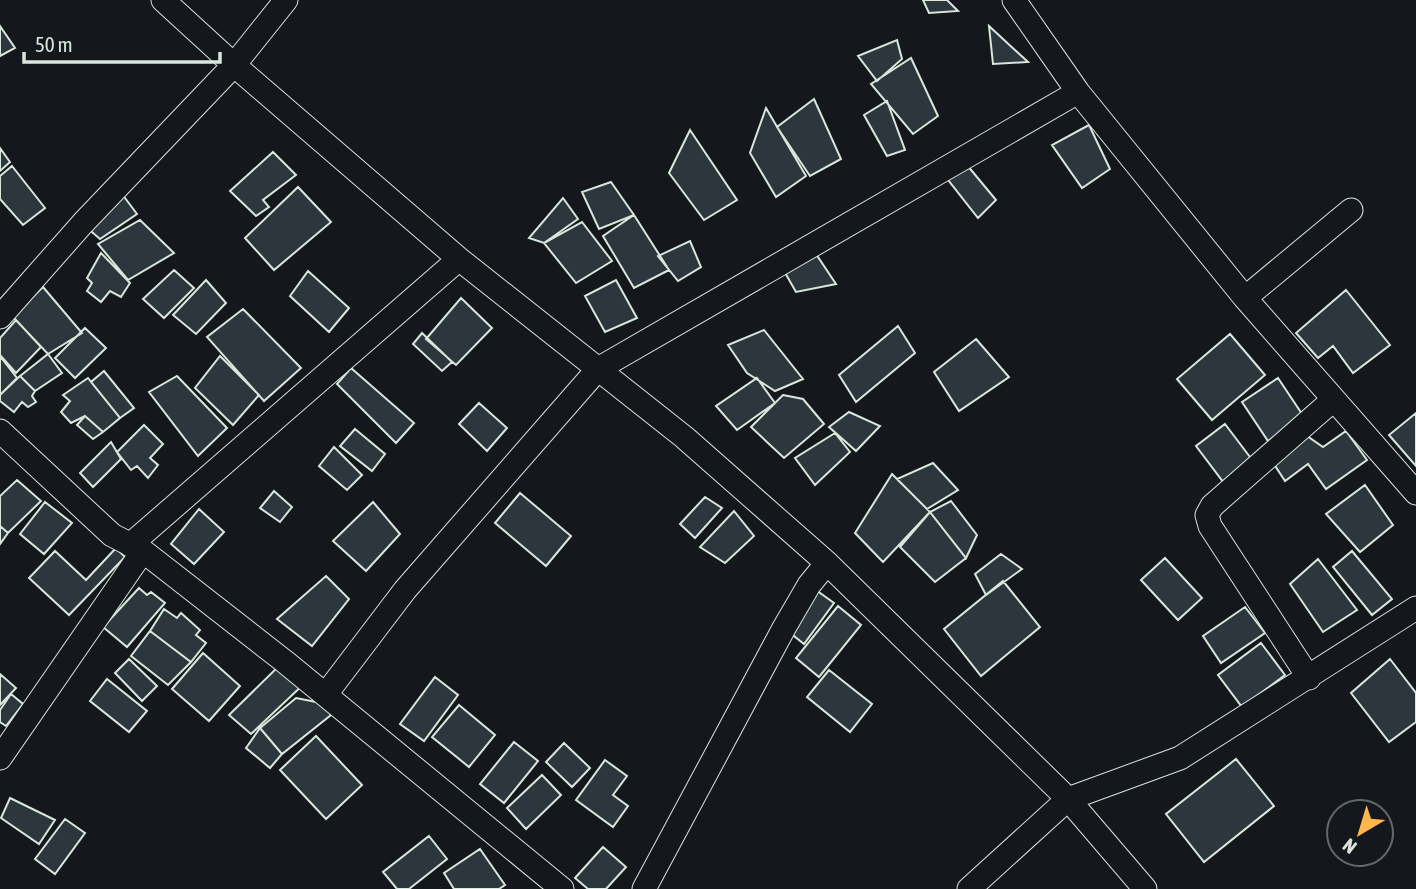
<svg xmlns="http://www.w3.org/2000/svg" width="1416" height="889" font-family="'Asap Condensed',sans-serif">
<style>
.building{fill:#2c363c;stroke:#d8e6dc;stroke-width:2}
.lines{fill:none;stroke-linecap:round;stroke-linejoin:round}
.minor-casing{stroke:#d8e6dc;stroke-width:25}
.minor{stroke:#14181c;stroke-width:23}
</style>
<rect width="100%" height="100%" fill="#14181c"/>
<path class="building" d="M 923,0 L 947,0 L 958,11 L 929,13 Z
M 0,26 L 15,48 L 0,56 Z
M 989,26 L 1028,62 L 993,64 Z
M 897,40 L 902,59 L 877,81 L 858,56 Z
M 911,58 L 938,116 L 913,134 L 871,84 Z
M 814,99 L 841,159 L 810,176 L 777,127 Z
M 887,101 L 905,150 L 887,156 L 864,115 Z
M 766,108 L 806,176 L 776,197 L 750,153 Z
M 1089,125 L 1110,169 L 1082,188 L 1052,145 Z
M 690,130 L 737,200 L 704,220 L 669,173 Z
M 0,148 L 10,162 L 0,171 Z
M 273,152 L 296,175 L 263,200 L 269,207 L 256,216 L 230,191 Z
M 962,159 L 996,200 L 978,218 L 945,176 Z
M 12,166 L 45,208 L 23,225 L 0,199 L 0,176 Z
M 611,182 L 634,215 L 599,229 L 582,192 Z
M 298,187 L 331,222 L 274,270 L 245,238 Z
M 122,194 L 137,214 L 100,239 L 85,226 Z
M 563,198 L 578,219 L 544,243 L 529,238 Z
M 634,215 L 669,270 L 634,288 L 603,236 Z
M 140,220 L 174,253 L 128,280 L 98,244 Z
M 582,222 L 612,261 L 576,283 L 544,243 Z
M 690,241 L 701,267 L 678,281 L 658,256 Z
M 814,251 L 836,284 L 796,292 L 780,264 Z
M 101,253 L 130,283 L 121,297 L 110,291 L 101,302 L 87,291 L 92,283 L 87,278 Z
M 174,270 L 194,288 L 164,318 L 143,299 Z
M 308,271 L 349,308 L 329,332 L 290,296 Z
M 206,280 L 226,303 L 196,334 L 173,315 Z
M 616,280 L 637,318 L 605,332 L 585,296 Z
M 43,287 L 82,333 L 48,354 L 12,316 Z
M 1346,290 L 1390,345 L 1353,373 L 1333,346 L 1318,358 L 1296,333 Z
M 461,298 L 492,328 L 456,365 L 426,339 Z
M 243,309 L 301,368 L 264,401 L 207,337 Z
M 16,320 L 41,347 L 16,373 L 0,355 L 0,338 Z
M 898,326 L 915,353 L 856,402 L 839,375 Z
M 85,328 L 106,348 L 75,378 L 55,358 Z
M 764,330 L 803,379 L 775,391 L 747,373 L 728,345 Z
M 422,333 L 452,362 L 442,371 L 413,344 Z
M 1230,334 L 1265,375 L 1212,420 L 1177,379 Z
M 976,339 L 1009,377 L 959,411 L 934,372 Z
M 48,354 L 62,373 L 35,391 L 20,376 Z
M 0,356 L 17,378 L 1,394 L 0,394 Z
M 220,356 L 259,395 L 233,425 L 195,388 Z
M 351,368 L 414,423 L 396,443 L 337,384 Z
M 104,371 L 134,408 L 120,418 L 91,382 Z
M 20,376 L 35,391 L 32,396 L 36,402 L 28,407 L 22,402 L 14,412 L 0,401 L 0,395 Z
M 177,376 L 227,428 L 198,456 L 149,392 Z
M 88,378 L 120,418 L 103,432 L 85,416 L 71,423 L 61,412 L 70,401 L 63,395 Z
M 757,378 L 775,403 L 737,430 L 716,406 Z
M 1278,378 L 1304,417 L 1268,441 L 1242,402 Z
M 783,395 L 803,399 L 824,424 L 784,458 L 751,427 Z
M 479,403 L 507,428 L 487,451 L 459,424 Z
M 849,412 L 880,426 L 856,451 L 829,427 Z
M 1416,413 L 1416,466 L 1389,435 Z
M 85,416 L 103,432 L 93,439 L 77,425 Z
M 1225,424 L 1253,461 L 1224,483 L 1196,446 Z
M 144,425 L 163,444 L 150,458 L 158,465 L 148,478 L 137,466 L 131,470 L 117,452 Z
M 355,429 L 385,454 L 372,471 L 340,446 Z
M 1346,431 L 1367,460 L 1326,489 L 1308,464 L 1285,481 L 1272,461 L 1307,436 L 1323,447 Z
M 835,433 L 850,452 L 815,485 L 795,458 Z
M 111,442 L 121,459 L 93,487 L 80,473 Z
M 334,447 L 362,475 L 347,490 L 319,466 Z
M 933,463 L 958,490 L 927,509 L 897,479 Z
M 892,474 L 930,512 L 883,562 L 855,533 Z
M 17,480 L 41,501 L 8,533 L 0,526 L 0,496 Z
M 1365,485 L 1393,525 L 1360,552 L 1326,514 Z
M 274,491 L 292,507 L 280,522 L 260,508 Z
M 520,493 L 571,536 L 546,566 L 495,523 Z
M 705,497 L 722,508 L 695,538 L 680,524 Z
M 951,501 L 977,535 L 966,558 L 930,512 Z
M 45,502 L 72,523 L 44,554 L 20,534 Z
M 373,502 L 400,534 L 366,571 L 333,541 Z
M 199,509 L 224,532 L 194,564 L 171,544 Z
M 734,511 L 754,536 L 725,563 L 700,547 Z
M 930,512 L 966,558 L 935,582 L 900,547 Z
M 0,526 L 8,533 L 0,544 Z
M 116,548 L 125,557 L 69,615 L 29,578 L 55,551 L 86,580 Z
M 1352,551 L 1392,599 L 1372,615 L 1333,567 Z
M 1001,554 L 1022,569 L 986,595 L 975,574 Z
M 1165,558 L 1202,598 L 1178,620 L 1141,580 Z
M 1318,559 L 1357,610 L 1323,632 L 1290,584 Z
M 326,576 L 349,599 L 312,646 L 277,619 Z
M 1003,581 L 1040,627 L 981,676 L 944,629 Z
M 809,585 L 834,603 L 804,644 L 784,628 Z
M 139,588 L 147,595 L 151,592 L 165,603 L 127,647 L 103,627 Z
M 838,606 L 861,625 L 819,677 L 796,658 Z
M 1245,607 L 1265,633 L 1221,663 L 1203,636 Z
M 164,609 L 177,618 L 181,613 L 200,630 L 196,635 L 206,643 L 191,662 L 150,631 Z
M 150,631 L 191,662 L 168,685 L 131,656 Z
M 1261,643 L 1285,675 L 1242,707 L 1218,675 Z
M 203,653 L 240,686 L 209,721 L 172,689 Z
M 129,659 L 157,686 L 142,701 L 115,673 Z
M 1390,659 L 1416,693 L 1416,722 L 1389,742 L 1351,693 Z
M 284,661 L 307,681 L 251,734 L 229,715 Z
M 829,670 L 872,704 L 850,732 L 807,697 Z
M 0,674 L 16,688 L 0,705 Z
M 435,677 L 458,695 L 424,741 L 400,724 Z
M 107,679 L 147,711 L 129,732 L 90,701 Z
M 11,694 L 23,704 L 6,726 L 0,722 L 0,710 Z
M 296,698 L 341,707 L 282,754 L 260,728 Z
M 459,705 L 495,735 L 469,767 L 432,737 Z
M 260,728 L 282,754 L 270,768 L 246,748 Z
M 316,736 L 362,785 L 326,819 L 280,770 Z
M 514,742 L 538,761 L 504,803 L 480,784 Z
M 564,743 L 590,768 L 572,787 L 546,762 Z
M 1236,759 L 1274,806 L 1204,862 L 1166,814 Z
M 605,760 L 627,776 L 613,795 L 628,806 L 613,827 L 576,800 Z
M 542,775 L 561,795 L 526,829 L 507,808 Z
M 10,798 L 55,820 L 39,844 L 1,818 Z
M 65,819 L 85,833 L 55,874 L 35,859 Z
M 429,836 L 447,859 L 409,889 L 397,889 L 383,872 Z
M 603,847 L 626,867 L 606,889 L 588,889 L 575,878 Z
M 480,849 L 505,885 L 499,889 L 454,889 L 444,873 Z"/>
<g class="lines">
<defs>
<path id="minor" d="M 163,0 L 234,65 L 459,259 L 684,437 L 827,563 L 1068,799 L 1145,889
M 1014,0 L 1078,92 L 1245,298 L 1416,493
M 1245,298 L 1351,210
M 0,317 L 83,223 L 234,65 L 286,0
M 0,431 L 112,535 L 143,551 L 284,661 L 562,889
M 130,545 L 459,259
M 1309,678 L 1210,526 L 1207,515 L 1212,506 L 1333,400
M 326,694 L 405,590 L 598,369 L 1078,92
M 0,758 L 143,551
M 644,889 L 784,628 L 809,585 L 827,563
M 969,889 L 1068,799 L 1180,758 L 1416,608"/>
</defs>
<use href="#minor" class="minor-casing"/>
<use href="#minor" class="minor"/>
</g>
<g transform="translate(1360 833) rotate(218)"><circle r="33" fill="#14181c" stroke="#626a69" stroke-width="2"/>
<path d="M0-5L12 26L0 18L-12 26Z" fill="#ffb74d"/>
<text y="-10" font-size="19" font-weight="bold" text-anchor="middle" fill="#d8e6dc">N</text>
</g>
<path d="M24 52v10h196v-10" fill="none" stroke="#d8e6dc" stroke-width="3.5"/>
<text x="35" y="52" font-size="21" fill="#d8e6dc" stroke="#14181c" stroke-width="5" paint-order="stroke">50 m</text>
</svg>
